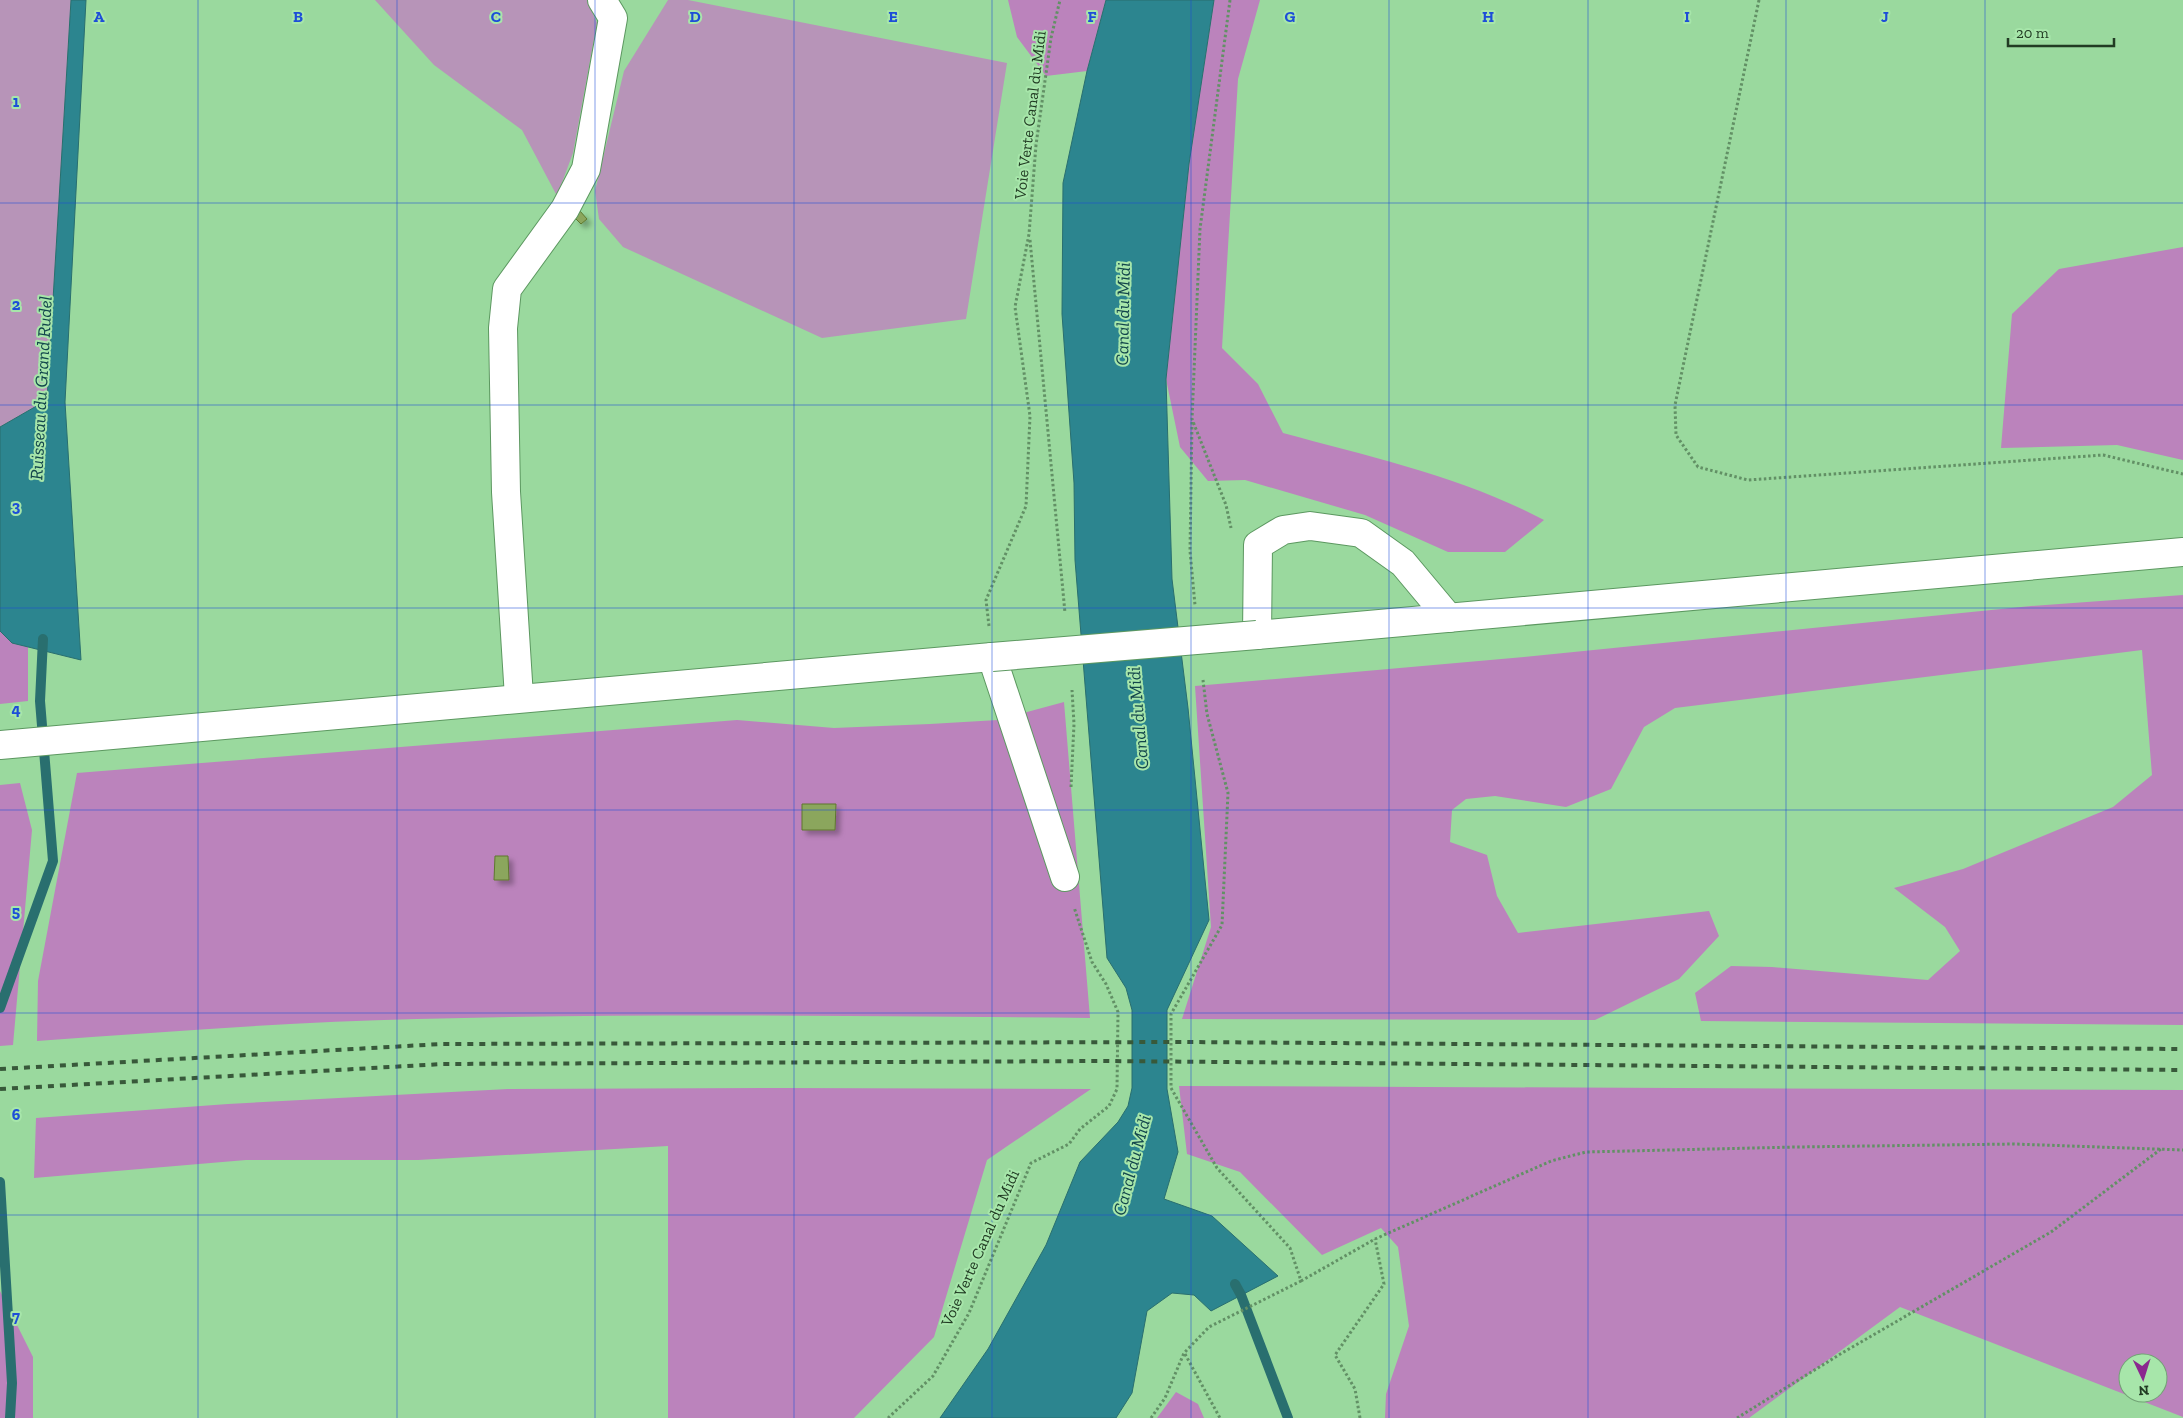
<svg xmlns="http://www.w3.org/2000/svg" width="2183" height="1418" font-family="'Zilla Slab',serif">
<style>
.green{fill:#b794b8}
.forest{fill:#bb83bc;fill-rule:evenodd}
.water{fill:#2c858f;stroke:#296f6f}
.lines{fill:none;stroke-linecap:round;stroke-linejoin:round}
.stream{stroke:#296f6f;stroke-width:10}
.building{fill:#8ba65d;stroke:#5e772e;filter:url(#shadow)}
.minor-casing{stroke:#5c9860;stroke-width:30}
.major-casing{stroke:#5c9860;stroke-width:30}
.path{stroke:#629065;stroke-width:3;stroke-dasharray:2.5 2.5;stroke-linecap:butt}
.minor{stroke:#fff;stroke-width:28}
.major{stroke:#fff;stroke-width:28}
.rail{stroke:#38593a;stroke-width:4;stroke-dasharray:6 6;stroke-linecap:butt}
.major-bridge-casing{stroke:#5c9860;stroke-width:30;stroke-linecap:butt}
.major-bridge{stroke:#fff;stroke-width:28}
.grid{fill:none;stroke:#1d4ed8;stroke-width:1;stroke-opacity:0.55}
.labels{text-anchor:middle;dominant-baseline:central;stroke-width:4;stroke-linejoin:round;paint-order:stroke}
.street-label{font-size:16px;fill:#213b23;stroke:#a7e6aa}
.water-label{font-size:18px;font-style:italic;fill:#13464c;stroke:#a7e6aa}
.grid-label{font-size:16px;text-anchor:middle;font-weight:bold;fill:#1d4ed8;stroke:#a7e6aa;stroke-width:4;stroke-linejoin:round;paint-order:stroke}
</style>
<defs>
<filter id="shadow"><feDropShadow dx="4.5" dy="4.5" stdDeviation="2.5" flood-color="#0004"/></filter>
</defs>
<rect width="100%" height="100%" fill="#9ad99e"/>
<path class="green" d="M 0,0 L 71,0 L 47,400 L 0,427 Z
M 375,0 L 587,0 L 597,23 L 573,153 L 557,196 L 522,130 L 434,65 Z
M 668,0 L 688,0 L 1007,63 L 966,319 L 822,338 L 623,247 L 599,219 L 595,191 L 624,71 Z"/>
<path class="forest" d="M 1008,0 L 1106,0 L 1087,71 L 1046,76 L 1017,37 Z
M 1214,0 L 1260,0 L 1238,79 L 1222,348 L 1258,384 L 1283,433 C 1371,457 1463,477 1544,520 L 1505,552 L 1448,552 L 1365,515 L 1245,480 L 1208,481 L 1180,447 L 1166,379 L 1189,164 Z
M 2183,247 L 2183,460 L 2117,445 L 2001,448 L 2012,314 L 2059,269 Z
M 2183,595 L 2183,1025 L 1701,1021 L 1695,993 L 1731,966 L 1772,967 L 1928,980 L 1960,951 L 1945,927 L 1894,888 L 1963,869 L 2113,807 L 2152,775 L 2142,650 L 1675,708 L 1644,727 L 1611,789 L 1566,807 L 1495,796 L 1466,799 L 1452,810 L 1450,842 L 1487,855 L 1497,896 L 1518,933 L 1709,911 L 1719,936 L 1679,979 L 1595,1020 L 1182,1019 L 1211,927 L 1195,686 L 1524,657 L 2031,606 Z
M 0,631 L 12,643 L 28,647 L 28,701 L 0,704 Z
M 1064,702 L 1090,1018 C 865,1016 641,1013 417,1019 C 290,1022 164,1032 37,1041 L 38,981 L 77,773 L 737,720 L 834,728 L 930,724 L 998,720 Z
M 20,783 L 32,830 L 13,1045 L 0,1046 L 0,785 Z
M 1179,1086 L 2183,1090 L 2183,1417 L 1900,1307 L 1749,1418 L 1385,1418 L 1386,1394 L 1409,1326 L 1398,1247 L 1381,1228 L 1322,1255 L 1240,1172 L 1187,1154 ZM 2128,1363 L 2158,1363 L 2158,1393 L 2128,1393 Z
M 782,1088 L 1091,1089 L 987,1160 L 934,1337 L 854,1418 L 668,1418 L 668,1146 L 418,1160 L 246,1160 L 34,1178 L 36,1118 L 228,1104 L 508,1089 Z
M 0,1291 L 33,1357 L 33,1418 L 0,1418 Z
M 1176,1392 L 1198,1404 L 1204,1418 L 1157,1418 Z"/>
<path class="water" d="M 71,0 L 86,0 L 65,402 L 81,660 L 12,643 L 0,631 L 0,427 L 47,400 Z
M 1106,0 L 1214,0 L 1189,164 L 1166,379 L 1172,579 L 1188,708 L 1209,920 L 1167,1010 L 1167,1089 L 1178,1152 L 1164,1199 L 1212,1216 L 1278,1276 L 1211,1311 L 1194,1295 L 1172,1293 L 1147,1311 L 1132,1393 L 1116,1418 L 940,1418 L 988,1349 L 1046,1245 L 1080,1162 L 1118,1122 L 1128,1106 L 1132,1088 L 1132,1010 L 1126,988 L 1107,958 L 1075,560 L 1074,483 L 1062,314 L 1063,183 L 1087,71 Z"/>
<g class="lines">
<path class="stream" d="M 0,1008 L 53,861 L 40,701 L 43,639
M 0,1182 L 12,1383 L 10,1418
M 1235,1284 L 1241,1295 L 1288,1418"/>
</g>
<path class="building" d="M 580,211 L 587,219 L 581,224 L 574,217 Z
M 802,804 L 836,804 L 835,830 L 802,830 Z
M 495,856 L 508,856 L 509,880 L 494,880 Z"/>
<g class="lines">
<defs>
<path id="minor" d="M 1257,635 L 1258,545 L 1283,530 L 1310,526 L 1361,533 L 1403,563 L 1449,618
M 992,657 L 1065,877
M 519,697 L 506,492 L 503,328 L 507,289 L 565,209 L 586,169 L 613,18 L 602,0"/>
<path id="major" d="M 1257,635 L 2183,552
M 0,745 L 992,657"/>
</defs>
<use href="#minor" class="minor-casing"/>
<use href="#major" class="major-casing"/>
<path class="path" d="M 1230,0 L 1200,229 L 1192,419 L 1226,505 L 1231,528
M 1759,0 L 1675,405 L 1676,435 L 1698,467 L 1748,480 L 2103,455 L 2183,474
M 1030,240 L 1065,613
M 1192,422 L 1190,551 L 1195,605
M 989,626 L 986,600 L 1026,506 L 1030,416 L 1015,307 L 1029,234 L 1036,145 L 1051,38 L 1060,0
M 1071,787 L 1074,724 L 1072,690
M 1301,1281 L 1375,1239 L 1551,1161 L 1586,1152 L 1796,1147 L 2014,1144 L 2183,1150
M 1185,1354 L 1220,1418
M 888,1418 L 933,1376 L 969,1313 L 1031,1163 L 1069,1144 L 1080,1129 L 1109,1106 L 1117,1089 L 1118,1012 L 1106,984 L 1092,962 L 1074,907
M 1151,1418 L 1165,1398 L 1184,1353 L 1209,1327 L 1301,1281 L 1290,1248 L 1217,1168 L 1171,1088 L 1171,1014 L 1222,925 L 1228,793 L 1207,714 L 1203,680
M 1360,1418 L 1355,1389 L 1335,1355 L 1384,1284 L 1375,1239
M 1737,1418 L 1842,1353 L 2051,1232 L 2161,1149"/>
<use href="#minor" class="minor"/>
<use href="#major" class="major"/>
<path class="rail" d="M 0,1069 L 442,1044 L 1183,1042 L 2183,1049
M 0,1089 L 443,1064 L 1106,1061 L 2183,1070"/>
<defs>
<path id="major-bridge" d="M 992,657 L 1257,635"/>
</defs>
<use href="#major-bridge" class="major-bridge-casing"/>
<use href="#major-bridge" class="major-bridge"/>
</g>
<path class="grid" d="M 198,0 L 198,1418M 397,0 L 397,1418M 595,0 L 595,1418M 794,0 L 794,1418M 992,0 L 992,1418M 1191,0 L 1191,1418M 1389,0 L 1389,1418M 1588,0 L 1588,1418M 1786,0 L 1786,1418M 1985,0 L 1985,1418M 0,203 L 2183,203M 0,405 L 2183,405M 0,608 L 2183,608M 0,810 L 2183,810M 0,1013 L 2183,1013M 0,1215 L 2183,1215"/>
<g class="labels">
<g class="street-label">
<text transform="translate(1030 115) rotate(-83)">Voie Verte Canal du Midi</text>
<text transform="translate(980 1248) rotate(-66)">Voie Verte Canal du Midi</text>
</g>
<g class="water-label">
<text transform="translate(1123 314) rotate(-89)">Canal du Midi</text>
<text transform="translate(41 388) rotate(-87)">Ruisseau du Grand Rudel</text>
<text transform="translate(1138 718) rotate(-95)">Canal du Midi</text>
<text transform="translate(1132 1165) rotate(-75)">Canal du Midi</text>
</g>
</g>
<g class="grid-label">
<text x="99" y="22">A</text>
<text x="298" y="22">B</text>
<text x="496" y="22">C</text>
<text x="695" y="22">D</text>
<text x="893" y="22">E</text>
<text x="1092" y="22">F</text>
<text x="1290" y="22">G</text>
<text x="1488" y="22">H</text>
<text x="1687" y="22">I</text>
<text x="1885" y="22">J</text>
<text x="16" y="107">1</text>
<text x="16" y="310">2</text>
<text x="16" y="512">3</text>
<text x="16" y="715">4</text>
<text x="16" y="917">5</text>
<text x="16" y="1120">6</text>
<text x="16" y="1322">7</text>
</g>
<g transform="translate(2143 1378) rotate(176)"><circle r="24" fill="#a7e6aa" stroke="#71a274"/>
<path d="M0-4L9 19L0 12L-9 19Z" fill="#8b278f"/>
<text y="-8" font-size="14" font-weight="bold" text-anchor="middle" fill="#213b23">N</text>
</g>
<path d="M2008 38v8h106v-8" fill="none" stroke="#213b23" stroke-width="2.5"/>
<text x="2016" y="38" font-size="15" fill="#213b23" stroke="#a7e6aa" stroke-width="4" paint-order="stroke">20 m</text>
</svg>
